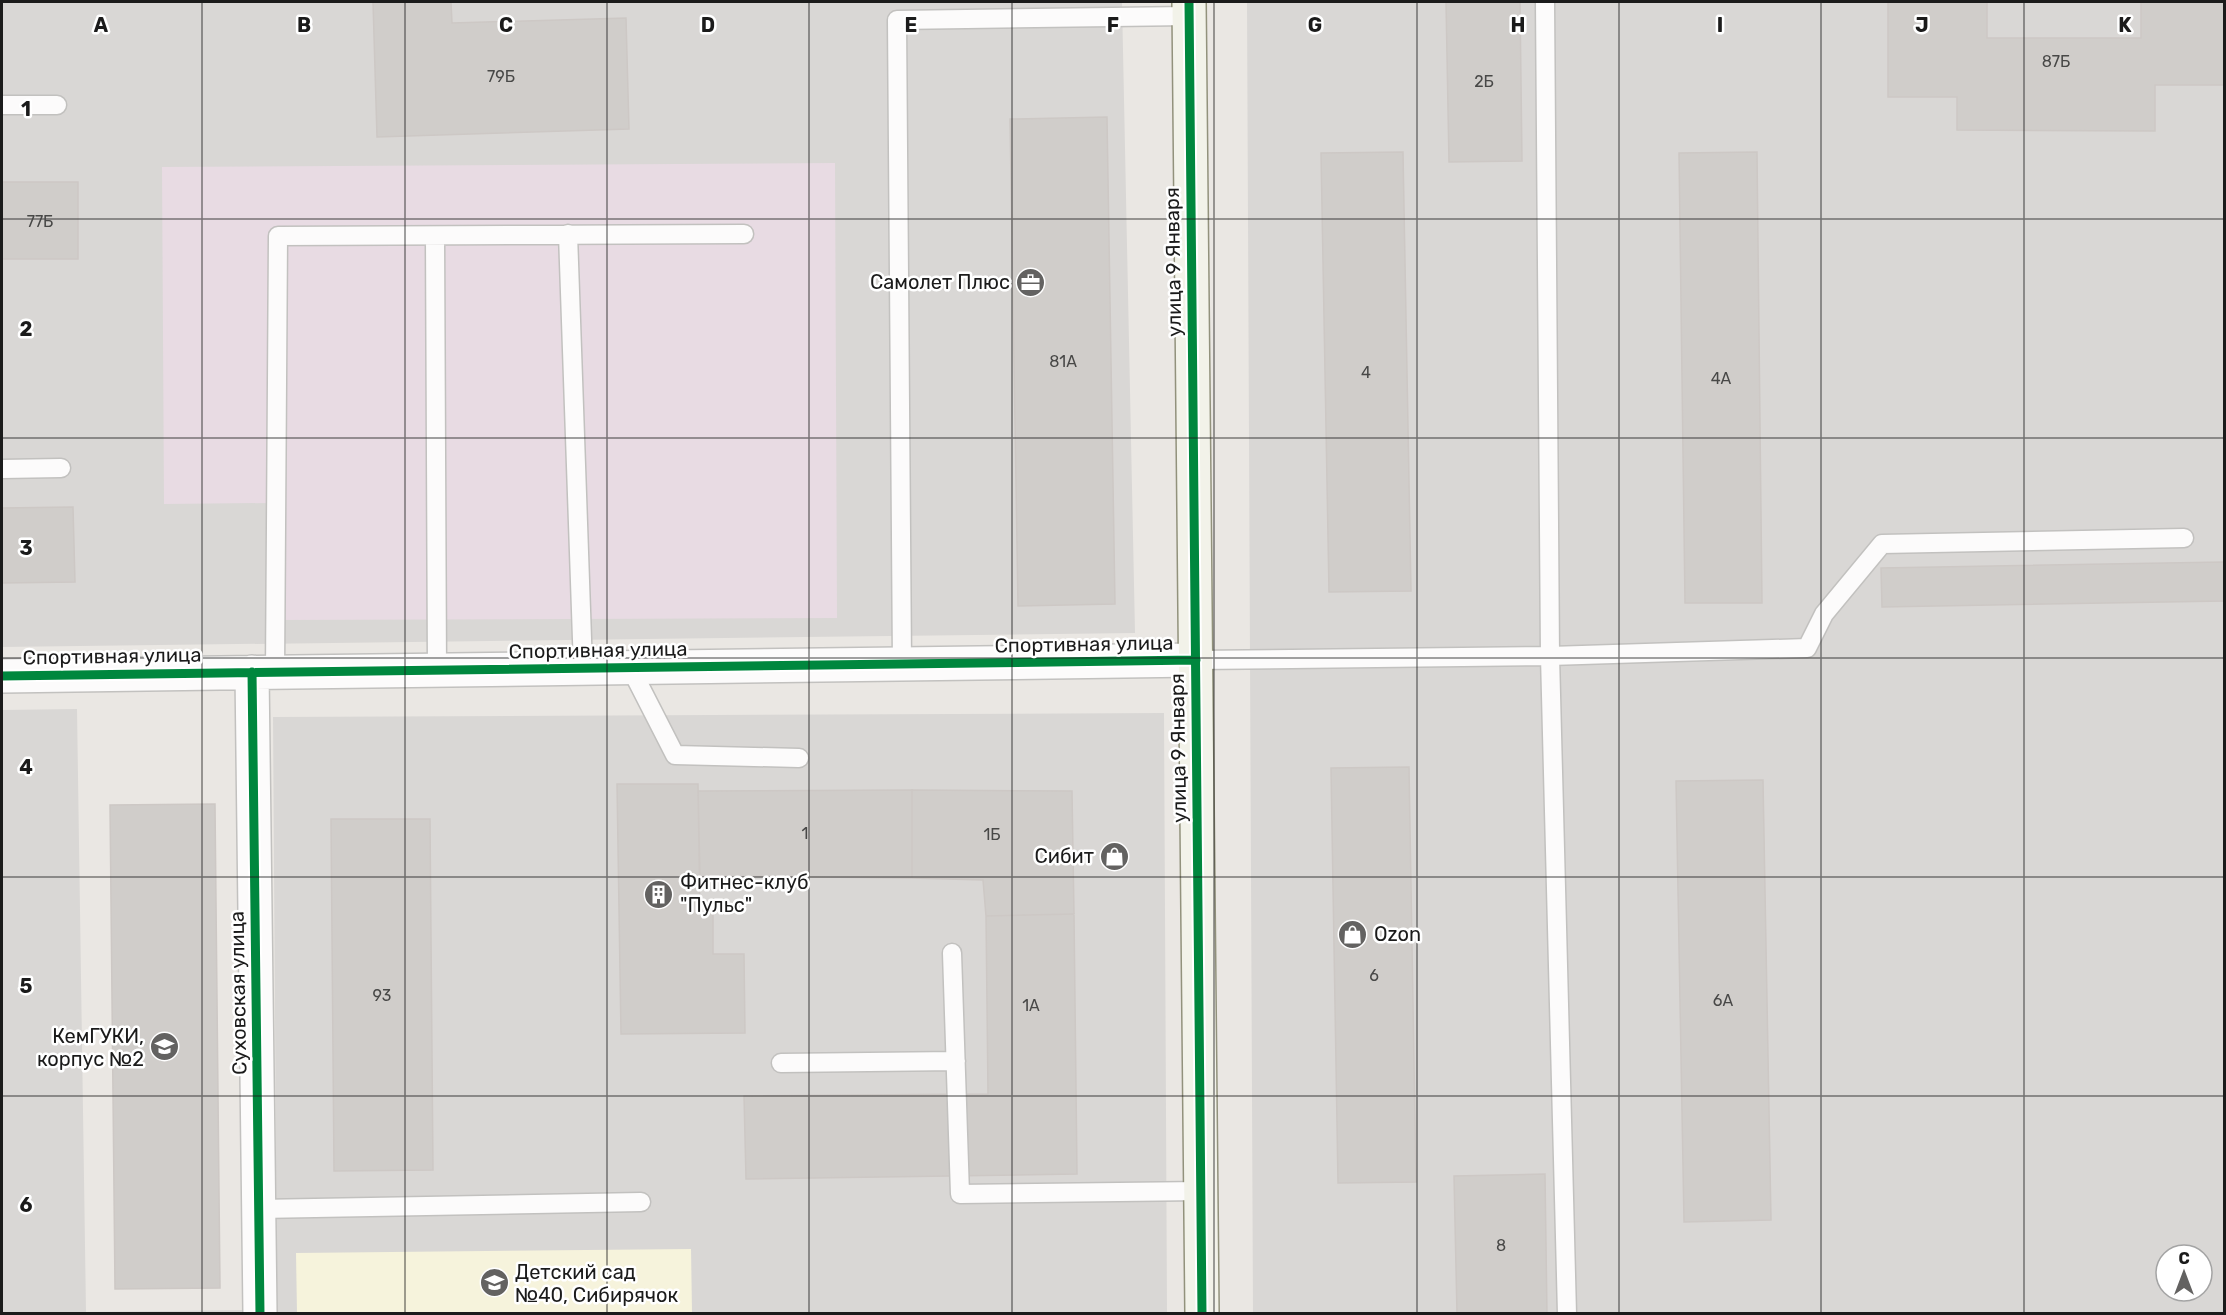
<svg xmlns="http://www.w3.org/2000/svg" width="2226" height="1315" font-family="Rubik,sans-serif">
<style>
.residential{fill:#d9d7d5;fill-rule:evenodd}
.industrial{fill:#e8dbe3}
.education{fill:#f6f3dc}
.building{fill:#d0cdca;stroke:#cdc8c5;stroke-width:1.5}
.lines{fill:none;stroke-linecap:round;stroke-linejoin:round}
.lane-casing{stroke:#c2c1bf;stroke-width:21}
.street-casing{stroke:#c2c1bf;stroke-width:36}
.secondary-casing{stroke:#92927c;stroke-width:36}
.lane{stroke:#fcfbfb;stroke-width:18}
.street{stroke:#fcfbfb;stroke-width:33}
.secondary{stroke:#f2f2e9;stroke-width:33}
.cycleway-casing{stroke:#fff;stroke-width:13}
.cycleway{stroke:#00873e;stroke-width:9}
.grid{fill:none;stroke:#1b1b1b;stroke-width:1.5;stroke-opacity:0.55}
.labels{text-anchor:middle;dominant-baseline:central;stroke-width:5;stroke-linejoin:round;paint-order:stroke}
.number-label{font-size:16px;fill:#484847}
.street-label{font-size:20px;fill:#1b1b1b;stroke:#fff}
.poi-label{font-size:20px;fill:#1b1b1b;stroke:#fff;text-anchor:end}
.grid-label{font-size:20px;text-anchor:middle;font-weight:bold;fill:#1b1b1b;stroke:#fff;stroke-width:5;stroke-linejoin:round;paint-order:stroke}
</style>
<rect width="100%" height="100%" fill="#eae7e3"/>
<path class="residential" d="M 2,2 L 1122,2 L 1135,633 L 2,647 Z
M 1247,2 L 2224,2 L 2224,1313 L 1253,1313 ZM 2166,1255 L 2202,1255 L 2202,1291 L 2166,1291 Z
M 77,709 L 86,1312 L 245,1310 L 245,1313 L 2,1313 L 2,710 Z
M 1164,713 L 1167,1313 L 277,1313 L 273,717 Z"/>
<path class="industrial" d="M 835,163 L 837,618 L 270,620 L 269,503 L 164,504 L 162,167 Z"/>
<path class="education" d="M 691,1249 L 692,1313 L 297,1313 L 296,1253 Z"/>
<path class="building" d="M 373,2 L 451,2 L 452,23 L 626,18 L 629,129 L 377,137 Z
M 1446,2 L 1520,2 L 1522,161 L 1449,162 Z
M 1888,2 L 1987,2 L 1987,38 L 2141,38 L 2141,2 L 2224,2 L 2224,85 L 2155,85 L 2155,131 L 1957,130 L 1957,97 L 1888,97 Z
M 1107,117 L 1115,604 L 1018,606 L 1010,119 Z
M 1403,152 L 1411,591 L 1329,592 L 1321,153 Z
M 1757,152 L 1762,603 L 1685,603 L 1679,153 Z
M 2,182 L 78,182 L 78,259 L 2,259 Z
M 73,507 L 75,582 L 2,583 L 2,508 Z
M 2224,562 L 2224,601 L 1882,607 L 1881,568 Z
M 1409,767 L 1416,1182 L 1338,1183 L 1331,768 Z
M 1763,780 L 1771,1220 L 1684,1222 L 1676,781 Z
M 617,784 L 698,784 L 700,913 L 713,912 L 713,954 L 744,954 L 745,1033 L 621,1034 Z
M 912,790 L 1072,791 L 1074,914 L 986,916 L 983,880 L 912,878 Z
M 912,790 L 912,878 L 700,876 L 698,791 Z
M 215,804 L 220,1288 L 115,1289 L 110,805 Z
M 331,819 L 430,819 L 433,1170 L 334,1171 Z
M 1074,914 L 1077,1174 L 746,1179 L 744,1096 L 988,1094 L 986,916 Z
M 1545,1174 L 1547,1314 L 1457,1314 L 1454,1176 Z"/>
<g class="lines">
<defs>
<path id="lane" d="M 1545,2 L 1550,656 L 1567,1314
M 2,105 L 57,105
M 568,234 L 583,668
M 435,236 L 437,670
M 2,469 L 61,468
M 1196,660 L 1550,656 L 1807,648 L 1824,614 L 1882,544 L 2184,538
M 902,664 L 897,20 L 1189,16
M 630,667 L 675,755 L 799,758
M 275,672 L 278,236 L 744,234
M 952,953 L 960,1194 L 1201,1191
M 781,1063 L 956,1061
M 259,1209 L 641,1202"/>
<path id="street" d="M 252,672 L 260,1314
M 2,676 L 1196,660"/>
<path id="secondary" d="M 1189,2 L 1202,1314"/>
</defs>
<use href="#lane" class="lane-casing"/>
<use href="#street" class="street-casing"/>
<use href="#secondary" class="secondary-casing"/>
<use href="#lane" class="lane"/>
<use href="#street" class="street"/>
<use href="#secondary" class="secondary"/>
<defs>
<path id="cycleway" d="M 1189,2 L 1202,1314
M 252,672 L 260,1314
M 2,676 L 1196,660"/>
</defs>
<use href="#cycleway" class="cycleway-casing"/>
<use href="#cycleway" class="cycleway"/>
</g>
<path class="grid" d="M 202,2 L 202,1314M 405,2 L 405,1314M 607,2 L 607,1314M 809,2 L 809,1314M 1012,2 L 1012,1314M 1214,2 L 1214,1314M 1417,2 L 1417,1314M 1619,2 L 1619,1314M 1821,2 L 1821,1314M 2024,2 L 2024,1314M 2,219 L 2224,219M 2,438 L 2224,438M 2,658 L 2224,658M 2,877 L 2224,877M 2,1096 L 2224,1096"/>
<defs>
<symbol id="office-disc" viewBox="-11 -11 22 22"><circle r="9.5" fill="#636261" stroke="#fff"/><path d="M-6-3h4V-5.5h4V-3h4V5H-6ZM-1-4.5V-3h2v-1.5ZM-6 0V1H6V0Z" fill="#fff"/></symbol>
<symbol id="shop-disc" viewBox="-11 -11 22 22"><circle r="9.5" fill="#636261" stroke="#fff"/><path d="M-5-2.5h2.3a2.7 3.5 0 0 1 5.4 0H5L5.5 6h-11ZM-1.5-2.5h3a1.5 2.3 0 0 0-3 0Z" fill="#fff"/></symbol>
<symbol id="building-disc" viewBox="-11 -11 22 22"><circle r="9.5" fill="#636261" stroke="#fff"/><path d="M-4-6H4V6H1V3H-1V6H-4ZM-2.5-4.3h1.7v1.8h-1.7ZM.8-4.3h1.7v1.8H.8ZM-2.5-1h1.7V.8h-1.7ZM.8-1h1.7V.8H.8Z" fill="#fff"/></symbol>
<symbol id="university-disc" viewBox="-11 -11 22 22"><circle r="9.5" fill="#636261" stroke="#fff"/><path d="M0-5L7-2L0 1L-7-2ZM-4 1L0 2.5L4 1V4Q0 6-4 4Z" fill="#fff"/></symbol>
<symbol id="school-disc" viewBox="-11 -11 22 22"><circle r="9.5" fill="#636261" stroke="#fff"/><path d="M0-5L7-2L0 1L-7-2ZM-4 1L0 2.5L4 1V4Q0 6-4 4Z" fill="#fff"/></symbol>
</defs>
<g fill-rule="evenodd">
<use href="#office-disc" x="1014" y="266" width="33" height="33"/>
<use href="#shop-disc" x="1098" y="840" width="33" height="33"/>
<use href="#building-disc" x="642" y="878" width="33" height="33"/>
<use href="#shop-disc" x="1336" y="918" width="33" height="33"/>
<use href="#university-disc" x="148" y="1030" width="33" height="33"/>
<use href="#school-disc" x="478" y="1266" width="33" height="33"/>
</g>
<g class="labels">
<g class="number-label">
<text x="2056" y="61">87Б</text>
<text x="501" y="76">79Б</text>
<text x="1484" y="81">2Б</text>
<text x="40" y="221">77Б</text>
<text x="1063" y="361">81А</text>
<text x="1366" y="372">4</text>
<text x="1721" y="378">4А</text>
<text x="805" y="833">1</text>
<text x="992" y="834">1Б</text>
<text x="1374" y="975">6</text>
<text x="382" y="995">93</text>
<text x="1723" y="1000">6А</text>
<text x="1031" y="1005">1А</text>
<text x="1501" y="1245">8</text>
</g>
<g class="street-label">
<text transform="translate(1173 262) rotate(-91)">улица 9 Января</text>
<text transform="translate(1084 644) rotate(-1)">Спортивная улица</text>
<text transform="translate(598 650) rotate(-1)">Спортивная улица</text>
<text transform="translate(112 656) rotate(-1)">Спортивная улица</text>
<text transform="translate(1178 748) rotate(-91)">улица 9 Января</text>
<text transform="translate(238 993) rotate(-91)">Суховская улица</text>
</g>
<g class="poi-label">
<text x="1010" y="282">Самолет Плюс</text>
<text x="1094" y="856">Сибит</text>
<text x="680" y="882" text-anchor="start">Фитнес-клуб<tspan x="680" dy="23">"Пульс"</tspan></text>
<text x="1374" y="934" text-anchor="start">Ozon</text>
<text x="144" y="1036">КемГУКИ,<tspan x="144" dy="23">корпус №2</tspan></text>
<text x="515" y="1272" text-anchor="start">Детский сад<tspan x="515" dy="23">№40, Сибирячок</tspan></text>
</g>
</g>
<g class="grid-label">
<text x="101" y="32">A</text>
<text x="304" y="32">B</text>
<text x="506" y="32">C</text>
<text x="708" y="32">D</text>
<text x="911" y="32">E</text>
<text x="1113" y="32">F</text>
<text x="1315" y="32">G</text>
<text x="1518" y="32">H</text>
<text x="1720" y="32">I</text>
<text x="1922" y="32">J</text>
<text x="2125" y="32">K</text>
<text x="26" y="116">1</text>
<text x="26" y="336">2</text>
<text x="26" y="555">3</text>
<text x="26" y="774">4</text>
<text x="26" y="993">5</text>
<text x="26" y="1212">6</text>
</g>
<rect width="2226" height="1315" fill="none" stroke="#1b1b1b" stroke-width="6"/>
<g transform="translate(2184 1273)"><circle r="28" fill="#ffffff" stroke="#a4a4a4" stroke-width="1.5"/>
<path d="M0-4.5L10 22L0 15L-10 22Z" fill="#636261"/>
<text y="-9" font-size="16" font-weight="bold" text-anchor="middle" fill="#1b1b1b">С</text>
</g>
</svg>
